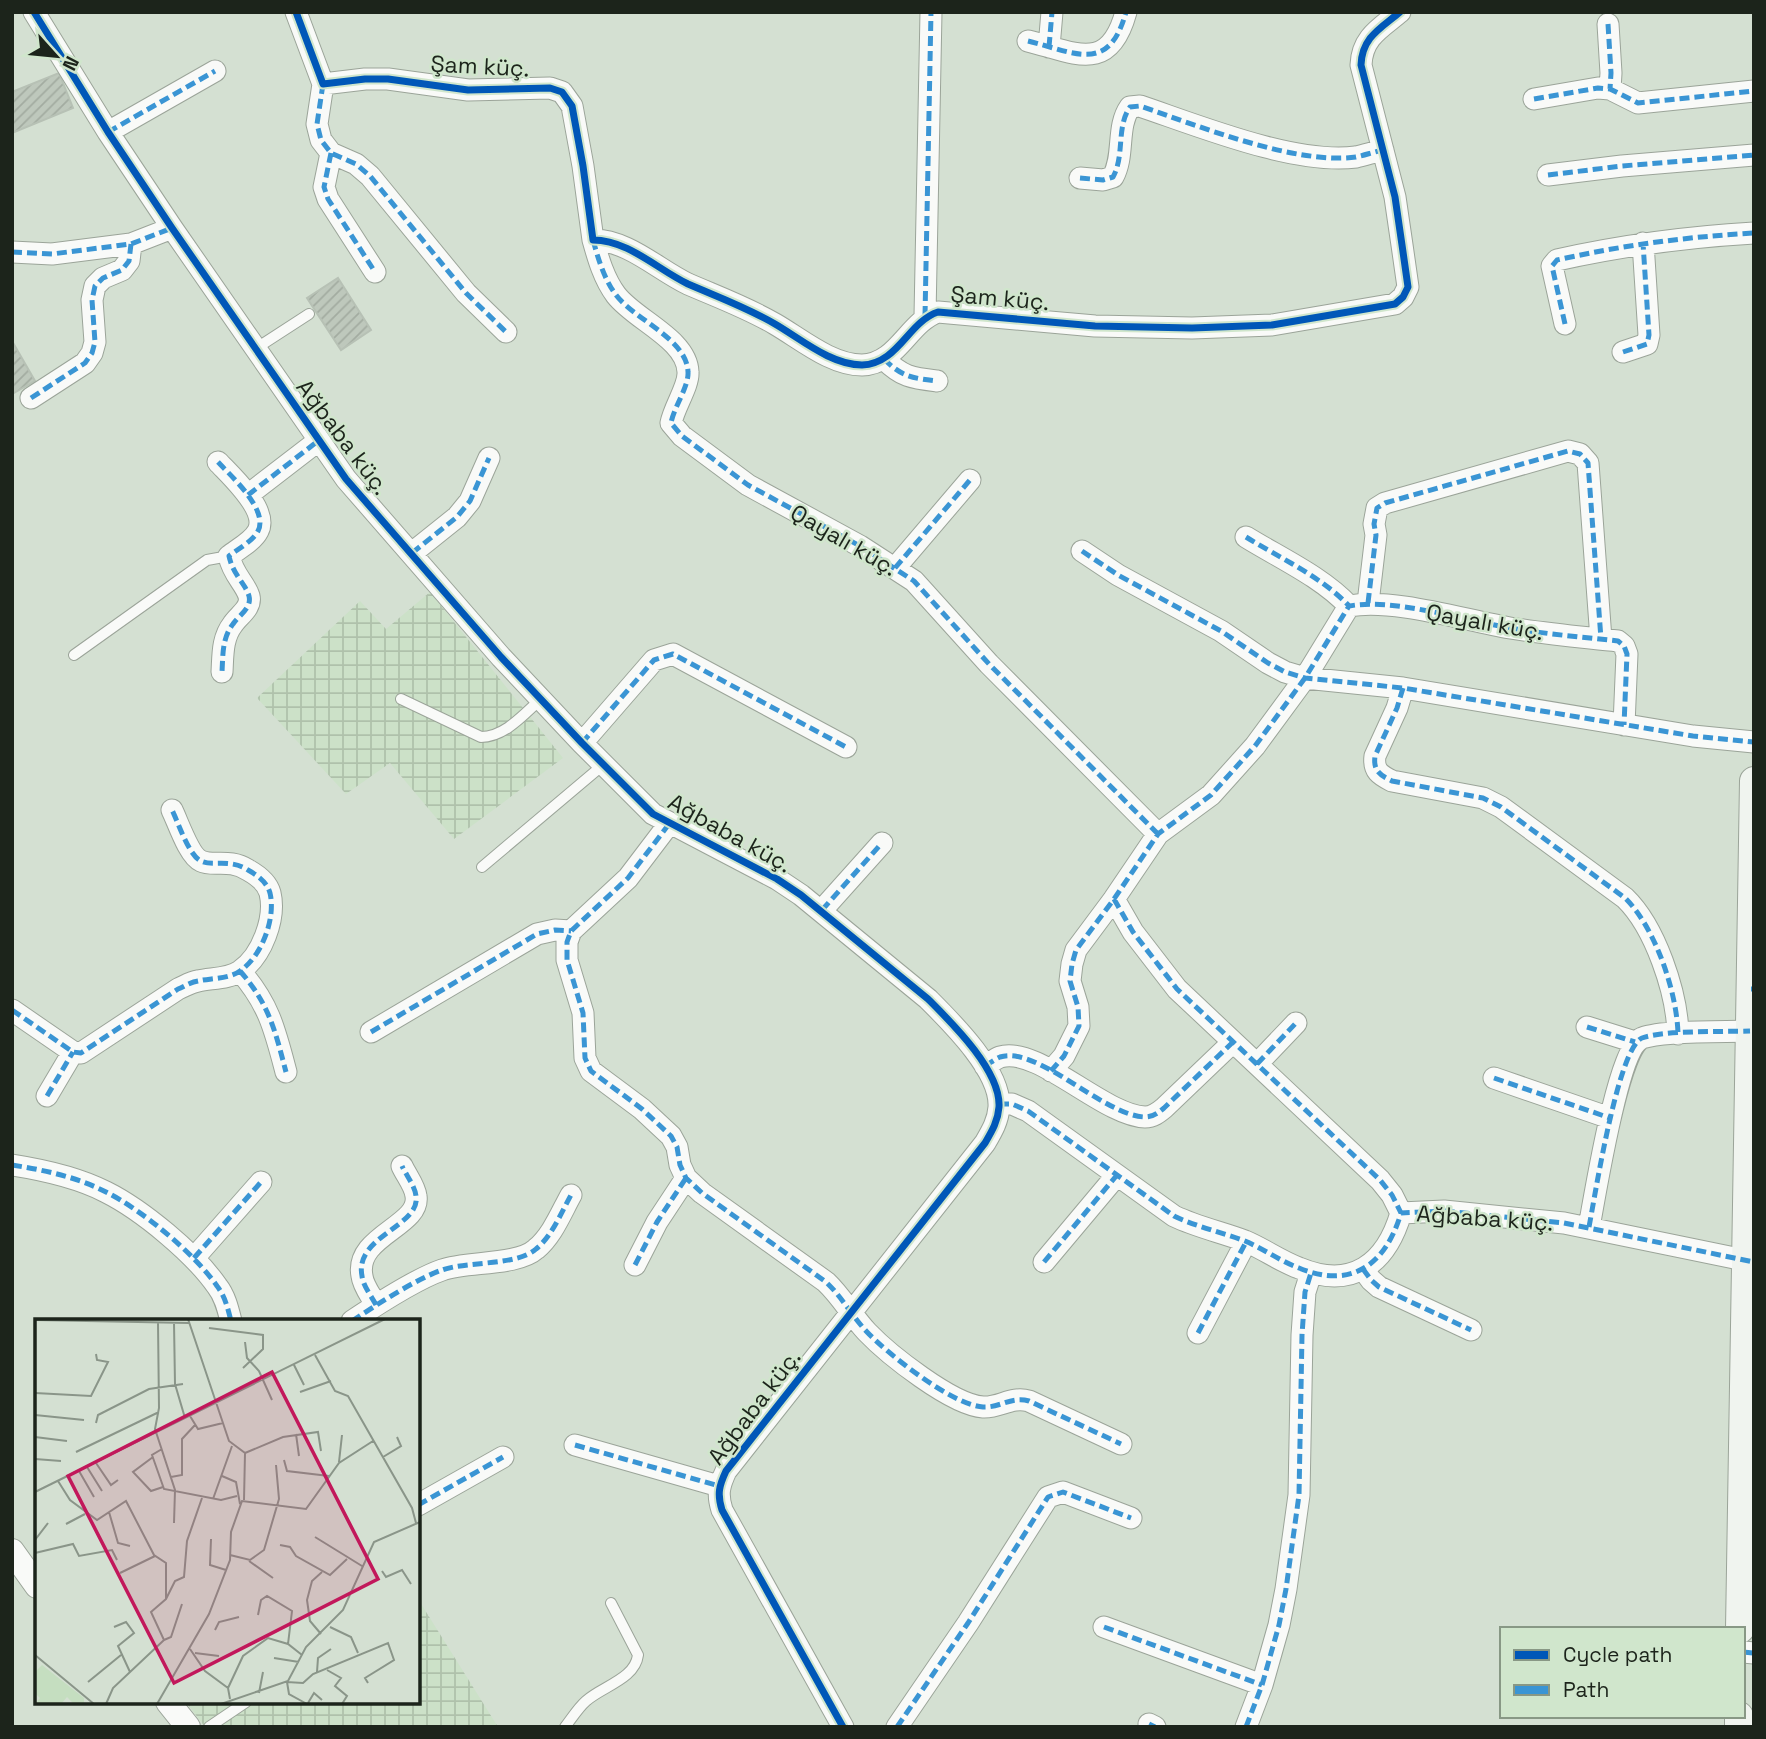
<svg xmlns="http://www.w3.org/2000/svg" width="1766" height="1739" font-family="'Space Grotesk',sans-serif">
<style>
.industrial{fill:url(#industrial-grid)}
.building{fill:url(#building-hatch);stroke:#b7c1b5;stroke-width:2}
.lines{fill:none;stroke-linecap:round;stroke-linejoin:round}
.service-casing{stroke:#9ba499;stroke-width:12}
.minor-casing{stroke:#9ba499;stroke-width:23}
.tertiary-casing{stroke:#9ba499;stroke-width:26}
.secondary-casing{stroke:#9ba499;stroke-width:30}
.service{stroke:#f9faf8;stroke-width:10}
.minor{stroke:#f9faf8;stroke-width:21}
.tertiary{stroke:#f9faf8;stroke-width:24}
.secondary{stroke:#f0f4ef;stroke-width:28}
.quiet{stroke:#3a95d4;stroke-width:5;stroke-dasharray:10 5;stroke-linecap:butt}
.cycleway-casing{stroke:#d0e6cc;stroke-width:11}
.cycleway{stroke:#0057b8;stroke-width:7}
.labels{text-anchor:middle;dominant-baseline:central;stroke-width:5;stroke-linejoin:round;paint-order:stroke}
.street-label{font-size:23px;fill:#1c241b;stroke:#d0e6cc}
.inset-road{fill:none;stroke:#8a9589;stroke-width:2}
.view{fill:#c2185b;fill-opacity:0.15;stroke:#c2185b;stroke-width:3.5}
.inset-edge{fill:none;stroke:#1c241b;stroke-width:3.5}
</style>
<defs>
<pattern id="industrial-grid" width="8" height="8" patternUnits="userSpaceOnUse" patternTransform="scale(1.75)"><rect width="8" height="8" fill="#cce1c8"/><path d="M0 4h8M4 0v8" fill="none" stroke="#afc1ab"/></pattern>
<pattern id="building-hatch" width="6" height="6" patternUnits="userSpaceOnUse" patternTransform="scale(1.75)"><rect width="6" height="6" fill="#bec8bc"/><path d="M-1 1l2-2M0 6l6-6M5 7l2-2" fill="none" stroke="#a3aca1"/></pattern>
</defs>
<rect width="100%" height="100%" fill="#d4e0d2"/>
<path class="industrial" d="M 430,592 L 563,758 L 454,839 L 390,763 L 346,794 L 257,698 L 360,601 L 386,629 Z
M 418,1599 L 498,1727 L 205,1727 L 186,1702 L 418,1702 Z"/>
<path class="building" d="M 59,73 L 73,108 L 12,133 L 12,92 Z
M 338,278 L 371,330 L 341,350 L 307,298 Z
M 12,341 L 35,381 L 12,394 Z"/>
<g class="lines">
<defs>
<path id="service" d="M 255,349 L 309,314
M 74,655 L 207,560 L 229,556
M 401,699 L 481,737 C 505,737 524,714 541,699
M 482,867 L 603,765
M 209,1727 L 246,1702
M 565,1727 C 572,1718 578,1708 586,1701 C 603,1686 635,1679 638,1655 L 611,1603"/>
<path id="minor" d="M 34,12 L 108,132 L 172,228 L 346,479 L 501,657 L 582,743 L 653,814 L 777,879 L 801,895 L 928,999 C 952,1023 1001,1071 999,1107 C 998,1121 992,1131 985,1143 L 726,1471 C 719,1486 717,1494 722,1510 L 843,1727
M 296,12 L 323,84 L 365,79 L 388,79 L 468,90 L 550,88 L 562,92 L 572,106 L 583,166 L 593,240 C 628,240 657,269 688,284 C 718,297 748,308 775,324 C 801,339 831,365 862,365 C 898,364 908,322 938,312 L 1095,326 L 1192,328 L 1272,325 L 1395,304 L 1403,297 L 1408,287 L 1402,245 L 1395,197 L 1361,65 C 1362,37 1381,28 1400,12
M 1608,24 L 1611,73 L 1610,89
M 1028,41 C 1076,53 1109,74 1126,12
M 1049,47 L 1052,12
M 323,84 L 317,124 L 321,140 L 331,153 L 356,164 L 370,176 L 466,293 L 506,332
M 1534,99 L 1598,88 L 1610,89 L 1638,103 L 1754,91
M 108,132 L 215,71
M 331,153 L 324,187 L 328,199 L 375,272
M 1548,175 L 1622,166 L 1754,155
M 1080,178 L 1103,180 L 1113,177 C 1125,155 1116,127 1130,107 L 1140,106 C 1199,126 1295,165 1356,157 C 1365,155 1374,152 1383,150
M 593,240 C 598,258 604,279 616,295 C 635,320 687,339 688,372 C 689,386 674,407 671,423 L 682,436 L 748,485 L 860,546 L 914,581 L 989,664 L 1158,834
M 12,252 L 52,254 L 131,244 L 172,228
M 925,316 L 931,12
M 1565,324 L 1552,266 L 1557,260 C 1624,245 1685,237 1754,233
M 1623,352 L 1647,344 L 1649,335 L 1643,243
M 884,359 C 902,377 912,378 937,381
M 31,398 L 85,363 L 92,353 L 95,342 L 92,300 L 95,286 L 103,278 L 122,270 L 129,261 L 131,244
M 218,462 C 231,476 269,510 258,531 C 253,541 238,549 229,556 C 233,575 245,583 249,596 C 252,608 239,615 233,624 C 222,638 223,655 222,672
M 248,495 L 318,441
M 1246,537 C 1280,558 1322,577 1349,606
M 1082,551 L 1118,575 L 1221,631 L 1268,663 L 1285,672 L 1305,678 L 1403,688 L 1693,736 L 1754,742
M 412,553 L 457,517 L 470,501 L 489,458
M 895,568 L 970,480
M 1368,603 L 1376,535 L 1374,524 L 1377,508 L 1385,503 L 1568,451 L 1580,454 L 1588,463 L 1601,639
M 1403,688 L 1397,708 L 1375,756 C 1373,771 1380,775 1392,781 L 1483,798 L 1501,807 L 1625,898 C 1655,927 1677,992 1678,1034
M 582,743 L 654,660 L 673,654 L 846,747
M 669,824 L 628,878 L 571,931 L 567,942 L 567,960 L 583,1013 L 585,1058 L 591,1071 L 642,1109 L 671,1136 L 677,1147 L 680,1165 L 686,1178 L 702,1193 L 826,1282 C 842,1297 852,1316 867,1332 C 888,1354 952,1405 983,1407 C 1000,1408 1011,1396 1029,1401 L 1121,1444
M 1114,899 L 1133,932 L 1177,989 L 1380,1180 L 1392,1195 L 1401,1213
M 822,910 L 882,843
M 240,971 C 269,1004 275,1030 286,1072
M 12,1010 L 73,1052 L 81,1053 L 178,989 C 185,986 191,982 198,981 C 211,978 229,979 240,971 C 262,956 276,918 270,893 C 267,882 257,875 248,870 C 229,858 213,867 201,861 C 189,856 178,822 172,810
M 1587,1027 L 1635,1042
M 371,1032 L 537,934 L 555,930 L 571,931
M 1257,1064 L 1296,1023
M 985,1066 C 990,1063 995,1059 1000,1057 C 1037,1045 1104,1116 1145,1117 C 1153,1117 1158,1113 1164,1108 L 1233,1042
M 1051,1071 L 1064,1056 L 1079,1026 L 1078,1007 L 1070,981 L 1072,964 L 1076,950 L 1114,899 L 1158,834 L 1211,795 L 1255,746 L 1305,678 L 1349,606 C 1394,598 1463,620 1510,628 C 1545,634 1582,637 1618,641 L 1624,646 L 1627,654 L 1624,725
M 1494,1078 L 1610,1118
M 47,1096 L 73,1052
M 999,1104 L 1012,1104 L 1028,1111 L 1174,1216 C 1197,1227 1221,1232 1245,1241 C 1264,1249 1280,1261 1299,1268 C 1352,1290 1386,1264 1401,1213 L 1444,1211 L 1564,1223 L 1754,1262
M 12,1165 C 44,1170 77,1177 106,1192 C 142,1210 194,1253 217,1286 C 225,1296 228,1309 231,1321
M 1589,1227 C 1595,1196 1618,1048 1642,1038 C 1664,1030 1724,1032 1750,1031
M 194,1258 L 261,1182
M 1044,1262 L 1117,1175
M 635,1265 L 657,1222 L 686,1178
M 1363,1269 L 1371,1280 L 1379,1287 L 1471,1330
M 376,1305 C 372,1297 363,1286 362,1276 C 354,1236 421,1226 416,1196 C 415,1186 406,1175 402,1166
M 352,1321 C 376,1305 416,1279 442,1270 C 467,1261 517,1266 536,1249 C 552,1236 561,1213 571,1195
M 1198,1333 L 1246,1242
M 575,1445 L 719,1486
M 418,1505 L 503,1457
M 1104,1627 L 1262,1685
M 1743,1652 L 1754,1653
M 1149,1724 L 1155,1727
M 897,1727 L 968,1623 L 1048,1497 L 1063,1492 L 1131,1518
M 1246,1727 L 1262,1685 L 1279,1625 L 1286,1589 L 1299,1495 L 1302,1335 L 1305,1292 L 1311,1273"/>
<path id="tertiary" d="M 12,1551 L 37,1586
M 168,1702 L 188,1727"/>
<path id="secondary" d="M 1740,1629 L 1754,781
M 1739,1727 L 1739,1716"/>
</defs>
<use href="#service" class="service-casing"/>
<use href="#minor" class="minor-casing"/>
<use href="#tertiary" class="tertiary-casing"/>
<use href="#secondary" class="secondary-casing"/>
<use href="#service" class="service"/>
<use href="#minor" class="minor"/>
<use href="#tertiary" class="tertiary"/>
<use href="#secondary" class="secondary"/>
<path class="quiet" d="M 1608,24 L 1611,73 L 1610,89
M 1028,41 C 1076,53 1109,74 1126,12
M 1049,47 L 1052,12
M 323,84 L 317,124 L 321,140 L 331,153 L 356,164 L 370,176 L 466,293 L 506,332
M 1534,99 L 1598,88 L 1610,89 L 1638,103 L 1754,91
M 108,132 L 215,71
M 331,153 L 324,187 L 328,199 L 375,272
M 1548,175 L 1622,166 L 1754,155
M 1080,178 L 1103,180 L 1113,177 C 1125,155 1116,127 1130,107 L 1140,106 C 1199,126 1295,165 1356,157 C 1365,155 1374,152 1383,150
M 593,240 C 598,258 604,279 616,295 C 635,320 687,339 688,372 C 689,386 674,407 671,423 L 682,436 L 748,485 L 860,546 L 914,581 L 989,664 L 1158,834
M 12,252 L 52,254 L 131,244 L 172,228
M 925,316 L 931,12
M 1565,324 L 1552,266 L 1557,260 C 1624,245 1685,237 1754,233
M 1623,352 L 1647,344 L 1649,335 L 1643,243
M 884,359 C 902,377 912,378 937,381
M 31,398 L 85,363 L 92,353 L 95,342 L 92,300 L 95,286 L 103,278 L 122,270 L 129,261 L 131,244
M 218,462 C 231,476 269,510 258,531 C 253,541 238,549 229,556 C 233,575 245,583 249,596 C 252,608 239,615 233,624 C 222,638 223,655 222,672
M 248,495 L 318,441
M 1246,537 C 1280,558 1322,577 1349,606
M 1082,551 L 1118,575 L 1221,631 L 1268,663 L 1285,672 L 1305,678 L 1403,688 L 1693,736 L 1754,742
M 412,553 L 457,517 L 470,501 L 489,458
M 895,568 L 970,480
M 1368,603 L 1376,535 L 1374,524 L 1377,508 L 1385,503 L 1568,451 L 1580,454 L 1588,463 L 1601,639
M 1403,688 L 1397,708 L 1375,756 C 1373,771 1380,775 1392,781 L 1483,798 L 1501,807 L 1625,898 C 1655,927 1677,992 1678,1034
M 582,743 L 654,660 L 673,654 L 846,747
M 669,824 L 628,878 L 571,931 L 567,942 L 567,960 L 583,1013 L 585,1058 L 591,1071 L 642,1109 L 671,1136 L 677,1147 L 680,1165 L 686,1178 L 702,1193 L 826,1282 C 842,1297 852,1316 867,1332 C 888,1354 952,1405 983,1407 C 1000,1408 1011,1396 1029,1401 L 1121,1444
M 1114,899 L 1133,932 L 1177,989 L 1380,1180 L 1392,1195 L 1401,1213
M 822,910 L 882,843
M 240,971 C 269,1004 275,1030 286,1072
M 1751,989 L 1754,989
M 12,1010 L 73,1052 L 81,1053 L 178,989 C 185,986 191,982 198,981 C 211,978 229,979 240,971 C 262,956 276,918 270,893 C 267,882 257,875 248,870 C 229,858 213,867 201,861 C 189,856 178,822 172,810
M 1587,1027 L 1635,1042
M 371,1032 L 537,934 L 555,930 L 571,931
M 1257,1064 L 1296,1023
M 985,1066 C 990,1063 995,1059 1000,1057 C 1037,1045 1104,1116 1145,1117 C 1153,1117 1158,1113 1164,1108 L 1233,1042
M 1051,1071 L 1064,1056 L 1079,1026 L 1078,1007 L 1070,981 L 1072,964 L 1076,950 L 1114,899 L 1158,834 L 1211,795 L 1255,746 L 1305,678 L 1349,606 C 1394,598 1463,620 1510,628 C 1545,634 1582,637 1618,641 L 1624,646 L 1627,654 L 1624,725
M 1494,1078 L 1610,1118
M 47,1096 L 73,1052
M 999,1104 L 1012,1104 L 1028,1111 L 1174,1216 C 1197,1227 1221,1232 1245,1241 C 1264,1249 1280,1261 1299,1268 C 1352,1290 1386,1264 1401,1213 L 1444,1211 L 1564,1223 L 1754,1262
M 12,1165 C 44,1170 77,1177 106,1192 C 142,1210 194,1253 217,1286 C 225,1296 228,1309 231,1321
M 1589,1227 C 1595,1196 1618,1048 1642,1038 C 1664,1030 1724,1032 1750,1031
M 194,1258 L 261,1182
M 1044,1262 L 1117,1175
M 635,1265 L 657,1222 L 686,1178
M 1363,1269 L 1371,1280 L 1379,1287 L 1471,1330
M 376,1305 C 372,1297 363,1286 362,1276 C 354,1236 421,1226 416,1196 C 415,1186 406,1175 402,1166
M 352,1321 C 376,1305 416,1279 442,1270 C 467,1261 517,1266 536,1249 C 552,1236 561,1213 571,1195
M 1198,1333 L 1246,1242
M 575,1445 L 719,1486
M 418,1505 L 503,1457
M 1104,1627 L 1262,1685
M 1743,1652 L 1754,1653
M 1149,1724 L 1155,1727
M 897,1727 L 968,1623 L 1048,1497 L 1063,1492 L 1131,1518
M 1246,1727 L 1262,1685 L 1279,1625 L 1286,1589 L 1299,1495 L 1302,1335 L 1305,1292 L 1311,1273"/>
<defs>
<path id="cycleway" d="M 34,12 L 108,132 L 172,228 L 346,479 L 501,657 L 582,743 L 653,814 L 777,879 L 801,895 L 928,999 C 952,1023 1001,1071 999,1107 C 998,1121 992,1131 985,1143 L 726,1471 C 719,1486 717,1494 722,1510 L 843,1727
M 296,12 L 323,84 L 365,79 L 388,79 L 468,90 L 550,88 L 562,92 L 572,106 L 583,166 L 593,240 C 628,240 657,269 688,284 C 718,297 748,308 775,324 C 801,339 831,365 862,365 C 898,364 908,322 938,312 L 1095,326 L 1192,328 L 1272,325 L 1395,304 L 1403,297 L 1408,287 L 1402,245 L 1395,197 L 1361,65 C 1362,37 1381,28 1400,12"/>
</defs>
<use href="#cycleway" class="cycleway-casing"/>
<use href="#cycleway" class="cycleway"/>
</g>
<g class="labels">
<g class="street-label">
<text transform="translate(480 66) rotate(3)">Şam küç.</text>
<text transform="translate(1000 298) rotate(5)">Şam küç.</text>
<text transform="translate(343 437) rotate(53)">Ağbaba küç.</text>
<text transform="translate(844 540) rotate(30)">Qayalı küç.</text>
<text transform="translate(1485 622) rotate(10)">Qayalı küç.</text>
<text transform="translate(730 833) rotate(29)">Ağbaba küç.</text>
<text transform="translate(1485 1218) rotate(4)">Ağbaba küç.</text>
<text transform="translate(754 1407) rotate(-53)">Ağbaba küç.</text>
</g>
</g>
<g transform="translate(35 1319)">
<rect width="385" height="385" fill="#d4e0d2"/>
<path d="M 7,346 L 49,379 L 49,384 L 39,385 L 32,378 L 26,385 L 0,385 L 5,379 L 0,374 L 0,353 Z" fill="#c5dec0"/>
<path class="inset-road" d="M 153,0 L 194,122 L 210,134 L 209,181M 0,1 L 154,4M 123,4 L 124,89 L 120,110 L 140,171 L 139,204M 139,4 L 140,65 L 150,99M 174,9 L 228,16 L 228,30 L 208,49M 210,23 L 212,39 L 224,52 L 237,81M 280,36 L 300,72 L 313,77 L 377,189 L 381,204M 259,46 L 269,66M 265,73 L 296,62M 0,74 L 56,77 L 73,43 L 62,41 L 61,35M 0,96 L 49,101M 155,97 L 163,110 L 188,104M 61,104 L 63,96 L 114,70 L 148,65M 261,115 L 264,137M 0,118 L 32,122M 127,130 L 117,136 L 129,170 L 186,181 L 202,177M 41,133 L 124,93M 210,134 L 248,118 L 283,113 L 286,132M 118,138 L 98,153 L 116,172 L 128,168M 348,138 L 366,127 L 362,118M 0,140 L 26,142M 249,141 L 252,152 L 294,157M 304,143 L 307,116M 61,144 L 76,166 L 83,161M 52,148 L 67,172M 44,152 L 59,178M 187,157 L 201,163 L 205,185M 136,158 L 147,156 L 147,120 L 160,106M 23,162 L 35,181 L 62,201 L 91,182 L 119,236 L 131,244 L 131,280 L 116,293 L 129,321 L 78,369 L 71,385M 0,173 L 350,0M 178,180 L 197,127M 74,193 L 83,224 L 95,227M 31,205 L 50,195M 280,218 L 327,247M 176,220 L 175,246 L 191,251M 0,221 L 13,204M 245,226 L 255,228 L 261,237 L 295,256 L 312,240M 0,234 L 38,225 L 44,237 L 77,231 L 82,241M 195,236 L 215,241 L 229,231 L 244,180 L 241,146M 214,242 L 238,259M 347,252 L 351,258 L 367,251 L 376,265M 85,254 L 120,237M 131,280 L 140,262 L 149,258 L 152,222 L 167,179M 223,296 L 226,281 L 232,277 L 257,292 L 253,325M 79,308 L 91,303 L 99,314 L 83,327 L 95,353M 295,308 L 316,318 L 323,334M 180,311 L 184,303 L 204,298M 286,315 L 275,302 L 272,281 L 277,262 L 287,253M 129,321 L 136,318 L 147,285M 155,330 L 170,352 L 193,369 L 195,380M 160,334 L 184,337M 0,336 L 59,385M 239,339 L 264,343M 292,351 L 306,359 L 300,367 L 312,377 L 307,385M 282,353 L 283,339 L 296,330M 53,363 L 86,336M 193,369 L 208,337 L 233,319 L 253,325 L 267,336M 224,374 L 228,353M 273,384 L 279,374 L 287,381M 122,385 L 174,295 L 195,241 L 196,213 L 207,182 L 271,190 L 304,144 L 338,122M 186,385 L 253,362 L 271,328 L 308,291 L 339,223 L 385,203M 272,385 L 254,375 L 252,363 L 268,364 L 278,355 L 353,324 L 359,341 L 330,359 L 333,364"/>
<path class="view" d="M 237,53 L 343,260 L 139,364 L 33,157 Z"/>
<rect width="385" height="385" class="inset-edge"/>
</g>
<rect width="1766" height="1739" fill="none" stroke="#1c241b" stroke-width="28"/>
<rect x="1500" y="1627" width="245" height="91" fill="#d0e6cc" stroke="#889885" stroke-width="2"/>
<rect x="1514" y="1650" width="35" height="10" fill="#0057b8" stroke="#889885" stroke-width="2"/>
<text x="1563" y="1662" font-size="21" fill="#1c241b">Cycle path</text>
<rect x="1514" y="1685" width="35" height="10" fill="#3a95d4" stroke="#889885" stroke-width="2"/>
<text x="1563" y="1697" font-size="21" fill="#1c241b">Path</text>
<g transform="translate(56 56) rotate(117)" stroke="#d0e6cc" stroke-width="5" paint-order="stroke">
<path d="M0-5L12 26L0 18L-12 26Z" fill="#1c241b"/>
<text y="-10" font-size="19" font-weight="bold" text-anchor="middle" fill="#1c241b">N</text>
</g>
</svg>
